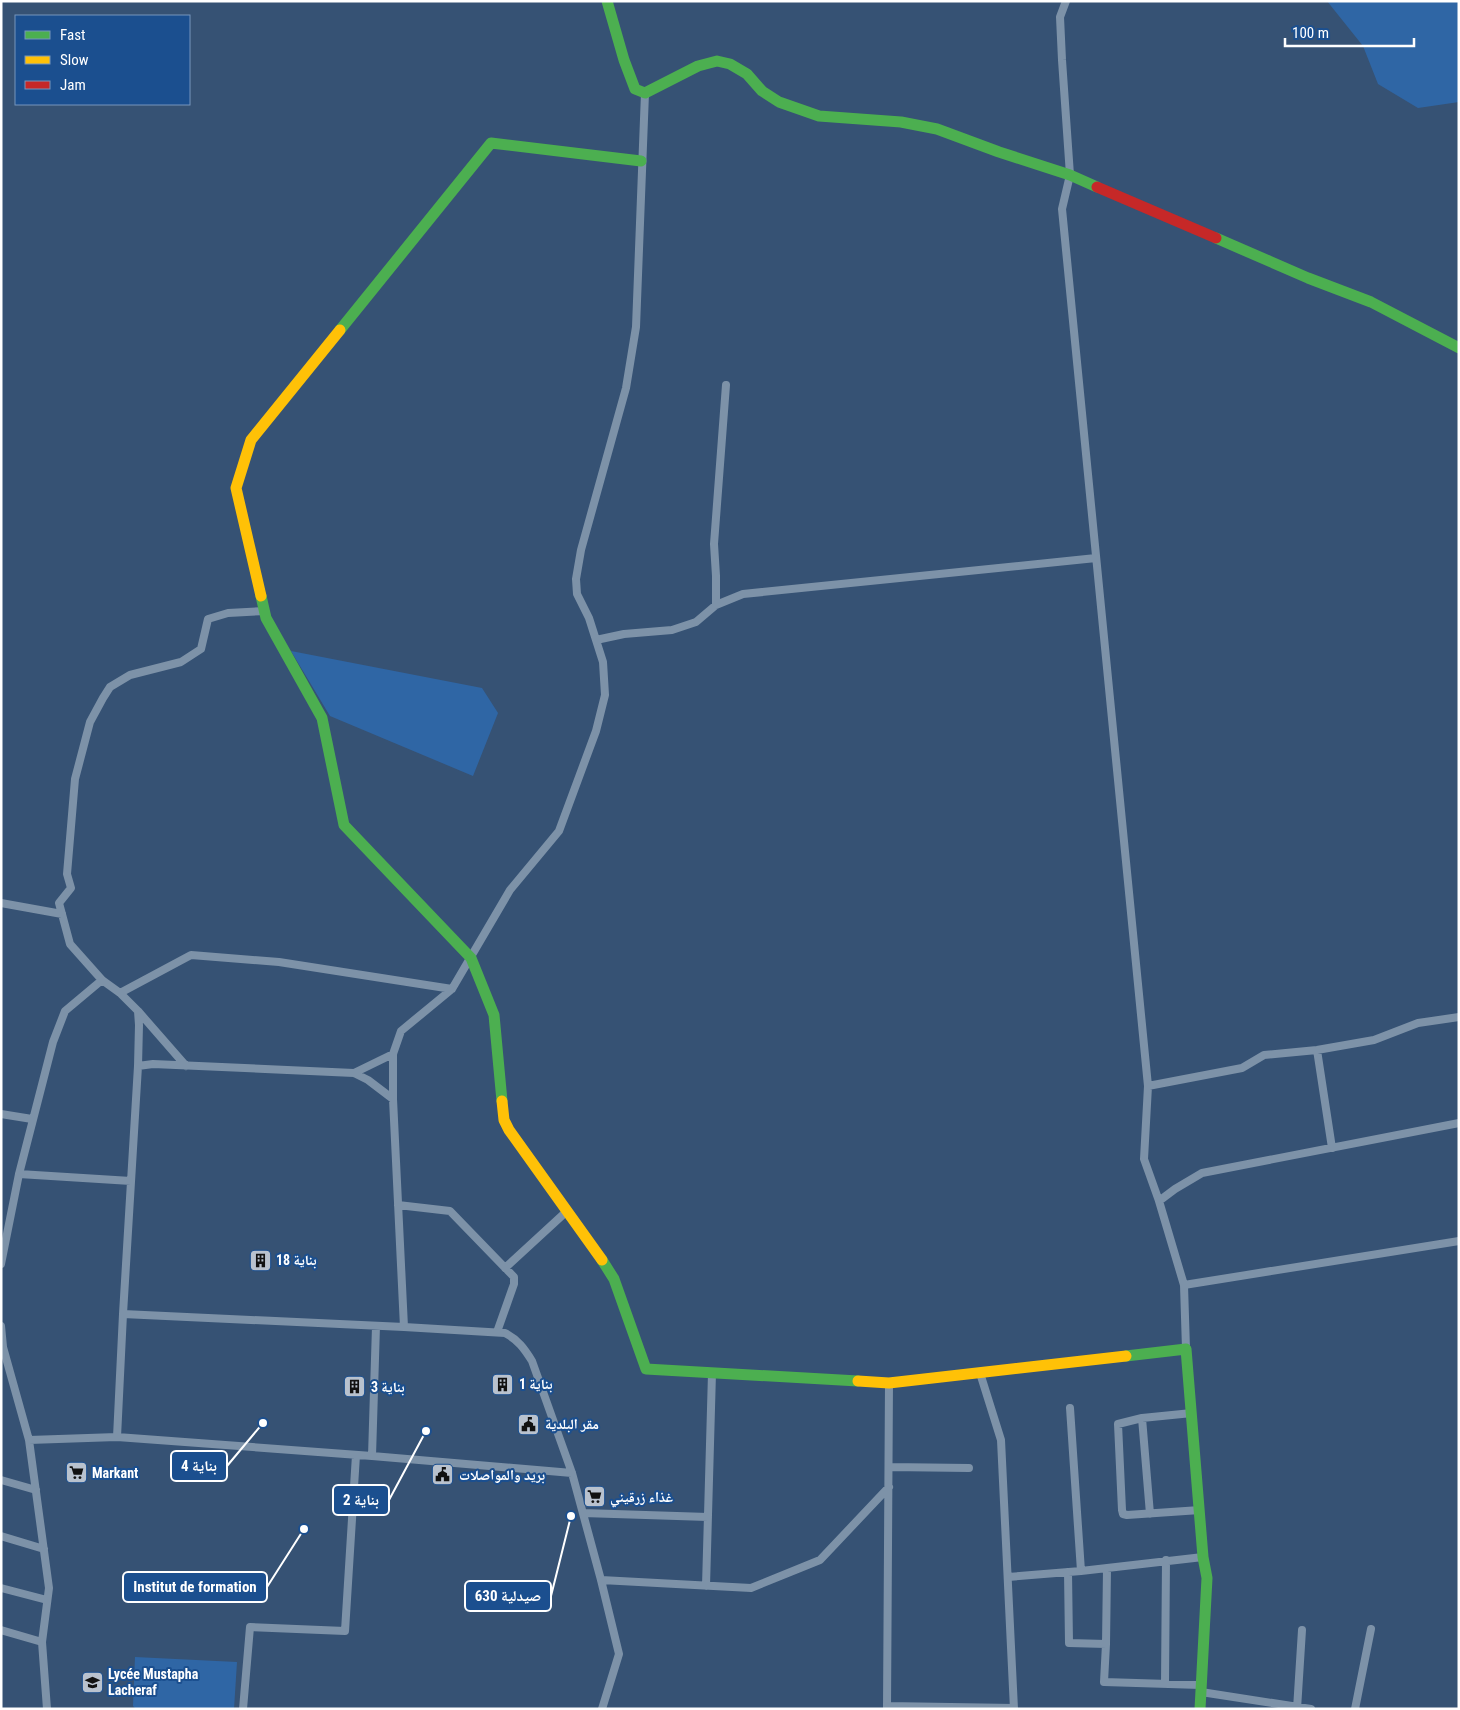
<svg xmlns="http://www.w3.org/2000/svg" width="1460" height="1710" font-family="'Roboto Condensed','Noto Naskh Arabic',sans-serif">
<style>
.green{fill:#2f66a5}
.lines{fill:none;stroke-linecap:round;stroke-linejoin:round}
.street{stroke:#7d92a8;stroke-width:8}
.fast{stroke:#4caf50;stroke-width:11}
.slow{stroke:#ffc107;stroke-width:11}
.jam{stroke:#c62828;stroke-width:11}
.labels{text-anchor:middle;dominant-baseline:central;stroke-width:4;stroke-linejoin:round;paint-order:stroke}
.poi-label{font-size:14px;font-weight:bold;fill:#fff;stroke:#1b4f8f;text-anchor:start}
.leader{fill:none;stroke:#fff;stroke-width:2}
.callout-dot{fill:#fff;stroke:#1b4f8f;stroke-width:2}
.callout{fill:#1b4f8f;stroke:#fff;stroke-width:2}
.callout-label{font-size:15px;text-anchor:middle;font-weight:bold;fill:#fff}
</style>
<rect width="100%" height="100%" fill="#365274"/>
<path class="green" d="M 1327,1 L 1459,1 L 1459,102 L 1418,108 L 1378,84 L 1363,46 Z
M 291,651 L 482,688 L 498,713 L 473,776 L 330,716 Z
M 135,1657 L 237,1662 L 234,1709 L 136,1709 L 133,1706 Z"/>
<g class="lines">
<path class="street" d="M 1066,1 L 1060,17 L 1062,60 L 1070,175 L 1062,209 L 1148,1086 L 1144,1159 L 1159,1201
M 716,605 L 716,576 L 714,544 L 726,385
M 596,640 L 624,634 L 672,630 L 696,622 L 716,605 L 743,594 L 1096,558
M 1,903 L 62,914
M 102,980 L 70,944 L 59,903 L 71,888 L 67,874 L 75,779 L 90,722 L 103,698 L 110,687 L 130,675 L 181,662 L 201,649 L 208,619 L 228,613 L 265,611
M 120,993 L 138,1011 L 139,1025 L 138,1066 L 153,1064 L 354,1073 L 368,1080 L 393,1099 L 404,1327 L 505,1333 C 518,1340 524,1348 532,1361 L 572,1473 L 601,1580 L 619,1654 L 602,1709
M 138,1011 L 186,1066
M 1317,1050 L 1332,1148
M 354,1073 L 393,1054
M 1148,1086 L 1242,1068 L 1264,1055 L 1317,1050 L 1374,1040 L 1418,1023 L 1459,1017
M 393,1099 L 393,1054 L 401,1031 L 452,989 L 510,890 L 559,831 L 596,731 L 605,695 L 603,662 L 589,618 L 577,594 L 576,579 L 581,550 L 626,388 L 636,327 L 645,93
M 1,1114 L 32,1119
M 19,1174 L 131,1181
M 398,1205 L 450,1211 L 514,1277 L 514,1284 L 497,1332
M 1,1264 L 19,1174 L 53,1042 L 65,1011 L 102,980 L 120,993 L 191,955 L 279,962 L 452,989
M 505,1268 L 567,1211
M 1184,1285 L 1159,1201 L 1175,1189 L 1202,1173 L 1459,1123
M 123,1314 L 404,1327
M 1,1326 L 3,1347 L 29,1440 L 49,1588 L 42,1642 L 47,1709
M 1186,1349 L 1184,1285 L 1459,1241
M 980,1373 L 1001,1440 L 1014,1709
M 1070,1408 L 1081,1571
M 1192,1413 L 1142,1418 L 1118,1424 L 1122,1510 L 1123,1514 L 1127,1515 L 1200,1510
M 1142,1418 L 1150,1514
M 117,1437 L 123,1314 L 138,1066
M 29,1440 L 117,1437 L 372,1456 L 572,1473
M 372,1456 L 376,1326
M 889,1467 L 969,1468
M 1,1480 L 36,1490
M 583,1513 L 708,1517
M 1,1536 L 44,1549
M 1107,1569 L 1106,1644 L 1104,1682 L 1201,1685
M 1068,1572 L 1069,1643 L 1106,1644
M 1008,1577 L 1081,1571 L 1203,1557
M 601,1580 L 751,1588 L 820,1560 L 889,1487
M 706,1586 L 712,1373
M 1,1588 L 47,1600
M 1,1630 L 42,1642
M 1165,1684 L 1166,1560
M 1201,1692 L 1311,1709
M 887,1706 L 1014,1708
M 243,1709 L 250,1627 L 345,1631 L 356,1455
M 887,1709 L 889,1383
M 1297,1709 L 1302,1630
M 1355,1709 L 1371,1629"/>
<path class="fast" d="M 607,1 L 624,60 L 635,89 L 645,93 L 698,66 L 717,61 L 730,64 L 747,74 L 762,91 L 779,102 L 819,116 L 901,122 L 937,129 L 999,152 L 1070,175 L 1097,187
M 1216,238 L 1308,278 L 1371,302 L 1459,348
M 340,330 L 491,143 L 641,161
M 261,596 L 266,618 L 322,718 L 344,825 L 471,958 L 494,1015 L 502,1101
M 602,1260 L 614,1279 L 646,1369 L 858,1381
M 1126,1356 L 1186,1349 L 1203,1557 L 1207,1578 L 1200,1709"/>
<path class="slow" d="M 261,596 L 236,488 L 251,440 L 340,330
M 502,1101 L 504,1120 L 509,1130 L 602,1260
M 858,1381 L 889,1383 L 1126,1356"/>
<path class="jam" d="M 1097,187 L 1216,238"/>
</g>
<defs>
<symbol id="building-square" viewBox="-11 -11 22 22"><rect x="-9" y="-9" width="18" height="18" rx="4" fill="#b9c2ce" stroke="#1b4f8f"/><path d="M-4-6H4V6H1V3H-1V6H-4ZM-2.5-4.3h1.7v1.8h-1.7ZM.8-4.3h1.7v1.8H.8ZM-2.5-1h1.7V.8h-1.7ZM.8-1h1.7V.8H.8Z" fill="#111"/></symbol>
<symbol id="civic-square" viewBox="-11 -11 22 22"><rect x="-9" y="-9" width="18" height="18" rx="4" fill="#b9c2ce" stroke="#1b4f8f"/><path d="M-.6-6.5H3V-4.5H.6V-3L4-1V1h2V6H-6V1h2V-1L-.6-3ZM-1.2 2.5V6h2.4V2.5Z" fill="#111"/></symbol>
<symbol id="supermarket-square" viewBox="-11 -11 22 22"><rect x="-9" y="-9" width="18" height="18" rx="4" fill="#b9c2ce" stroke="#1b4f8f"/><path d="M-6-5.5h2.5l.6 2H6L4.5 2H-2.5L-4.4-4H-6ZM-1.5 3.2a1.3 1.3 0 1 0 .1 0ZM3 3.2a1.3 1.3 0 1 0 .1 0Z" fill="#111"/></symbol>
<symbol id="school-square" viewBox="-11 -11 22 22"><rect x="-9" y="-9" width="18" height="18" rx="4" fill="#b9c2ce" stroke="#1b4f8f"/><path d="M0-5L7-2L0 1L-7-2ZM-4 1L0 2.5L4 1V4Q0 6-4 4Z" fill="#111"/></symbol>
</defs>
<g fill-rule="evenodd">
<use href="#building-square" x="248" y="1248" width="25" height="25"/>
<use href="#building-square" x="490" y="1372" width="25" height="25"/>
<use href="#building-square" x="342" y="1374" width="25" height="25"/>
<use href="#civic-square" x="516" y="1412" width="25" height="25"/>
<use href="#supermarket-square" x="64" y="1460" width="25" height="25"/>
<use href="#civic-square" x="430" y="1462" width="25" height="25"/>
<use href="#supermarket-square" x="582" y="1484" width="25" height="25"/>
<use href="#school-square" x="80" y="1670" width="25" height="25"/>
</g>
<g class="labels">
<g class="poi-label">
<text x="276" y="1260">بناية 18</text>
<text x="519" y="1384">بناية 1</text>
<text x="371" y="1387">بناية 3</text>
<text x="545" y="1424">مقر البلدية</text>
<text x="92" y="1473">Markant</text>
<text x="459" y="1475">بريد والمواصلات</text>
<text x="610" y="1497">غذاء زرقيني</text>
<text x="108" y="1674">Lycée Mustapha<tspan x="108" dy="16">Lacheraf</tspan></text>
</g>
</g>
<path class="leader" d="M263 1423L227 1466M426 1431L389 1500M304 1529L267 1587M571 1516L551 1596"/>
<g class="callout-dot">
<circle cx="263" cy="1423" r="5"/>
<circle cx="426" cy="1431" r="5"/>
<circle cx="304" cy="1529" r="5"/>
<circle cx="571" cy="1516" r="5"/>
</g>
<g class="callout">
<rect x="171" y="1451" width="56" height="30" rx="5"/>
<rect x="333" y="1485" width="56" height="30" rx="5"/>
<rect x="123" y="1572" width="144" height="30" rx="5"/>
<rect x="465" y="1581" width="86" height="30" rx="5"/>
</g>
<g class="callout-label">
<text x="199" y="1471">بناية 4</text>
<text x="361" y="1505">بناية 2</text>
<text x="195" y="1592">Institut de formation</text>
<text x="508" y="1601">صيدلية 630</text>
</g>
<rect width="1460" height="1710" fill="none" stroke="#ffffff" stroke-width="5"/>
<rect x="15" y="15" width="175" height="90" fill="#1b4f8f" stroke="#7695bc"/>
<rect x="25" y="31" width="25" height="8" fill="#4caf50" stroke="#7695bc"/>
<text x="60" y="40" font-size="15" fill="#ffffff">Fast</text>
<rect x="25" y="56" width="25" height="8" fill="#ffc107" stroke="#7695bc"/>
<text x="60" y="65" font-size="15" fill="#ffffff">Slow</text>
<rect x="25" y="81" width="25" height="8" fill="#c62828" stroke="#7695bc"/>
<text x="60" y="90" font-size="15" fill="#ffffff">Jam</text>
<path d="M1285 38v8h129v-8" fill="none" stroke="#ffffff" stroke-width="2.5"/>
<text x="1292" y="38" font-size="15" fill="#ffffff" stroke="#1b4f8f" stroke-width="4" paint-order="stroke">100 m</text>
</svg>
